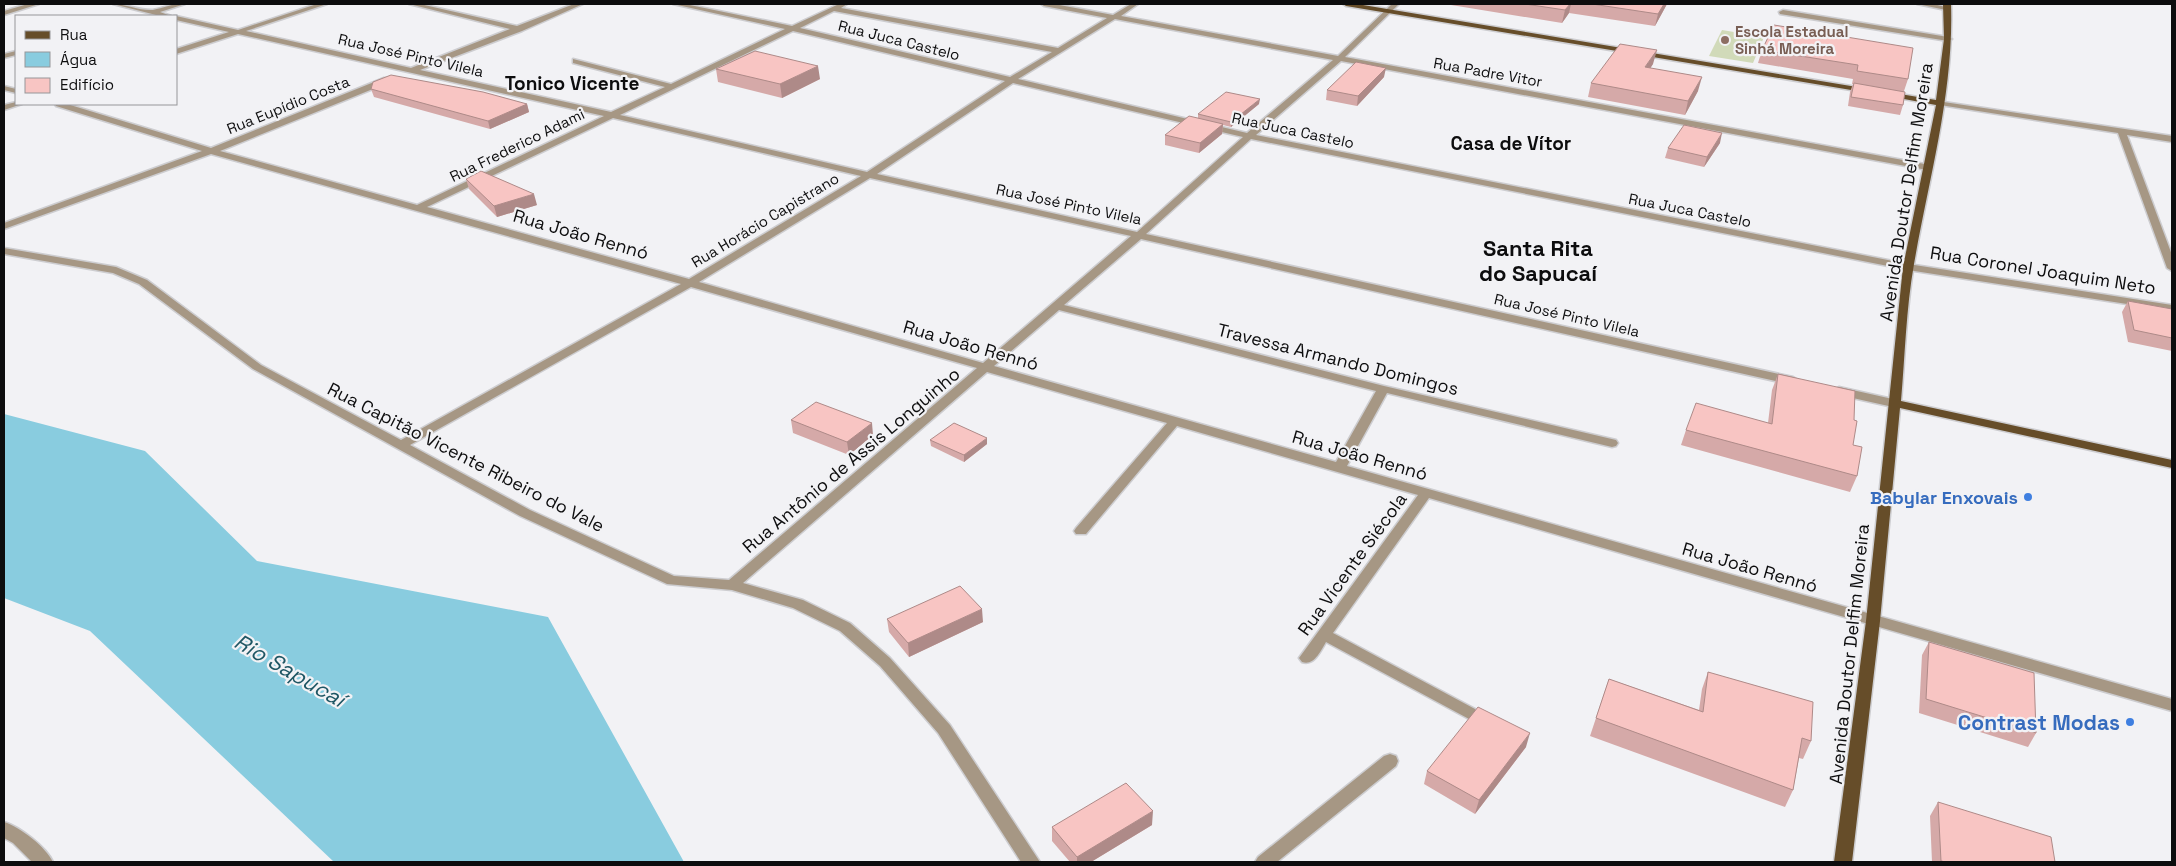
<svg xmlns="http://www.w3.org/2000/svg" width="2176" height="866" font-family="'Space Grotesk',sans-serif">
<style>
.green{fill:#d1dab9}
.water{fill:#89ccdf}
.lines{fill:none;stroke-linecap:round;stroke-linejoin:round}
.minor-casing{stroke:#cdcdd0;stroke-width:3}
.major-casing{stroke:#cdcdd0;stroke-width:3}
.minor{fill:#a69784;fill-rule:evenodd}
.major{fill:#664d29;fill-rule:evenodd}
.wall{fill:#d5a9a8}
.shaded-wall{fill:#ae8a88}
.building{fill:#f8c5c3;stroke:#ae8a88}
.education-dot{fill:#8d6e63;stroke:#f2f2f5;stroke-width:2}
.shop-dot{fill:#3f7fe0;stroke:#f2f2f5;stroke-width:2}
.labels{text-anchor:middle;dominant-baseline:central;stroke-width:4.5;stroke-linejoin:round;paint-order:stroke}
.far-education-label{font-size:15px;font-weight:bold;fill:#785e54;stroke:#f2f2f5;text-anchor:start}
.far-street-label{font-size:15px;fill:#0d0d0e;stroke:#f2f2f5}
.street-label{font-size:18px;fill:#0d0d0e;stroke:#f2f2f5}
.shop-label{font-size:18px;font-weight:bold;fill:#366cbe;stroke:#f2f2f5;text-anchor:end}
.far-district-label{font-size:19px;font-weight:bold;fill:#0d0d0e;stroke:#f2f2f5}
.near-shop-label{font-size:21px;font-weight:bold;fill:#366cbe;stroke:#f2f2f5;text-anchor:end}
.district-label{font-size:22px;font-weight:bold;fill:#0d0d0e;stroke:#f2f2f5}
.near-water-label{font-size:22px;font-style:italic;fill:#1e5664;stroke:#f2f2f5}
</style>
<rect width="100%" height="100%" fill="#f2f2f5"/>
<path class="green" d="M 1722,30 L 1764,37 L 1753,63 L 1709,56 Z"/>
<path class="water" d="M 4,414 L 145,451 L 257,561 L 548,617 L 684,862 L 334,862 L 90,631 L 4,598 Z"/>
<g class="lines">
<defs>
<path id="minor" d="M 28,4 L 39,4 L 4,15 L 4,11 Z
M 113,4 C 126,4 140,11 153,10 C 164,8 173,3 185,4 L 160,12 L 171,16 L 160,16 Z
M 317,4 L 327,4 L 246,31 L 411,68 L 510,29 L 409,4 L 420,4 L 517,26 L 574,4 L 583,4 L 522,31 L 420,70 L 611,112 L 665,87 L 573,63 L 573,59 L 671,84 L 785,29 L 673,4 L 685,4 L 792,26 L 839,4 L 847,4 L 841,8 L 1058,48 L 1107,18 L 1044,6 L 1041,4 L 1054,4 L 1113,15 L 1131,4 L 1138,4 L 1121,16 L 1338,56 L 1392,4 L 1399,4 L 1345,57 L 1930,165 L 1930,169 L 1927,170 L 1341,61 L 1256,135 L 1908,264 L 2172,305 L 2172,311 L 1908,270 L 1251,139 L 1146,234 L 1793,377 L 1799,381 L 1793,385 L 1141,239 L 1064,305 L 1384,386 L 1616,440 L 1618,443 L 1616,446 L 1612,447 L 1387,393 L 1347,466 L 2172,699 L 2172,711 L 1429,498 L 1333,633 L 1475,709 L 1477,713 L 1475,717 L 1469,719 L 1326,642 C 1320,652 1314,666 1302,662 L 1299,658 L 1418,495 L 1177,426 L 1086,534 L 1076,534 L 1074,531 L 1076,528 L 1167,423 L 987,372 L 743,583 L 803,600 L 850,623 L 890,658 L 950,725 L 1040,862 L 1021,862 L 938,733 L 880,666 L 840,631 L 793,608 L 732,590 L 667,584 L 520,516 L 253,369 L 139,284 L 113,273 L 4,254 L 4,248 L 116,267 L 147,280 L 261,365 L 401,440 L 681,284 L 211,154 L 4,229 L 4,223 L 202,151 L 56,106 L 55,104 L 67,104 L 211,148 L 384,78 L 390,78 L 390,82 L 220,151 L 417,205 L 604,116 L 238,34 L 176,54 L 176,49 L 229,32 L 176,20 L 176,16 L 174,16 L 176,16 L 238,30 ZM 834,11 L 1052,52 L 1010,77 L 800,28 ZM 1115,19 L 1333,60 L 1247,133 L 1018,79 ZM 793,31 L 1005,81 L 867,172 L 620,115 ZM 1013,83 L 1243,137 L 1137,232 L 877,174 ZM 613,118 L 861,176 L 689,279 L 427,207 ZM 870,178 L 1131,236 L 983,363 L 699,282 ZM 691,287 L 977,368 L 729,580 L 674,576 L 530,510 L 410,445 ZM 1059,310 L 1376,391 L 1336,462 L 994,366 Z
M 1917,4 L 1933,4 L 1950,8 L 1946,10 Z
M 1783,10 L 1948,37 L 1952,39 L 1948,41 L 1780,14 L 1779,12 Z
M 16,51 L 16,55 L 4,58 L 4,54 Z
M 4,86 L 16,89 L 16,93 L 4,90 Z
M 1937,101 L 2172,136 L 2172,142 L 2127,135 L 2172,255 L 2172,271 L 2167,268 L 2118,133 L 1940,105 L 1937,105 Z
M 16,102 L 16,104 L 22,104 L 4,110 L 4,105 Z
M 1839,387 L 1897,400 L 1899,403 L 1893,407 L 1835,394 L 1833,391 Z
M 1390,754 L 1396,756 L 1398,761 L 1396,766 L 1277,862 L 1255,862 L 1258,857 L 1384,756 Z
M 4,822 C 20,827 46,847 53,862 L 32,862 L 13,843 L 4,838 Z"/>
<path id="major" d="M 1343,4 L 1357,4 L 1869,89 L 1873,91 L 1869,93 L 1346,6 Z
M 1943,4 L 1951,4 C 1954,92 1929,178 1914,264 C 1906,309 1905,356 1901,401 L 2172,460 L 2172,468 L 1900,408 L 1880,621 L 1852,862 L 1834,862 L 1866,621 L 1903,267 L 1936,105 L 1888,96 L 1884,94 L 1888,92 L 1936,100 L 1944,39 Z"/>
</defs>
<use href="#minor" class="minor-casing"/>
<use href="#major" class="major-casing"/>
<use href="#minor" class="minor"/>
<use href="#major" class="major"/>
</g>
<path class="wall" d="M 1451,4 L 1667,4 L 1655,26 L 1569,13 L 1562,23 L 1451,5 Z
M 1774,25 L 1908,79 L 1904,91 L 1903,105 L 1900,115 L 1848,106 L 1850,92 L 1853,84 L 1852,84 L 1853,79 L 1758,63 L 1762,50 Z
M 1653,64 L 1650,68 L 1698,91 L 1685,115 L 1588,97 L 1591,83 Z
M 716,69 L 820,79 L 782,98 L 718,82 Z
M 1384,77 L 1357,106 L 1326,100 L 1327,90 Z
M 371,89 L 527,104 L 529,112 L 490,129 L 374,97 Z
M 1259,104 L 1231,127 L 1223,125 L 1222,134 L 1199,153 L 1165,145 L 1165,135 L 1198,118 L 1198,114 Z
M 1720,143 L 1704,167 L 1665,158 L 1668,148 Z
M 466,179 L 537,205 L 497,217 L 469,189 Z
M 2128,301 L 2172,309 L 2172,351 L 2128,342 L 2122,312 Z
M 1778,374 L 1853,445 L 1857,476 L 1850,492 L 1681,445 L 1686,430 L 1768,423 L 1772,390 Z
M 791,420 L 873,435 L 849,455 L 793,433 Z
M 930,440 L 987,444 L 964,462 L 931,446 Z
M 887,619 L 983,622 L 909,657 L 889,632 Z
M 1929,642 L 2036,733 L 2028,747 L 1919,713 L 1922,655 Z
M 1708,672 L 1811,741 L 1803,759 L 1799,758 L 1793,790 L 1785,807 L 1590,736 L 1609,679 L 1699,710 L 1702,689 Z
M 1526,747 L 1475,814 L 1424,784 L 1427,771 Z
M 1938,802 L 2055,862 L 1932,862 L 1930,816 Z
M 1152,825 L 1091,862 L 1070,862 L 1052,841 L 1052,827 Z"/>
<path class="shaded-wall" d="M 1570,4 L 1571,4 L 1569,13 L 1562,23 L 1565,10 Z
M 1664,4 L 1667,4 L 1655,26 L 1658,14 Z
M 1657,50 L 1653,64 L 1642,81 L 1645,67 Z
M 818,66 L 820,79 L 782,98 L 780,84 Z
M 1386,68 L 1384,77 L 1357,106 L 1358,96 Z
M 1702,77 L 1698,91 L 1685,115 L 1688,101 Z
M 1260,99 L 1259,104 L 1231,127 L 1231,122 Z
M 527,104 L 529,112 L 490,129 L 488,121 Z
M 1223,124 L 1222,134 L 1199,153 L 1200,143 Z
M 1722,133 L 1720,143 L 1704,167 L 1707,157 Z
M 534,194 L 537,205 L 497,217 L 494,206 Z
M 872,423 L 873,435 L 849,455 L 847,442 Z
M 987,438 L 987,444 L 964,462 L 964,455 Z
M 982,609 L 983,622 L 909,657 L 908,643 Z
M 1530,733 L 1526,747 L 1475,814 L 1479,800 Z
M 1153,811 L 1152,825 L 1091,862 L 1077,862 L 1077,857 Z"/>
<path class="building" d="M 1525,4 L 1570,4 L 1565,10 Z
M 1592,4 L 1664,4 L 1658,14 Z
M 1774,25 L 1913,48 L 1908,79 L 1857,71 L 1858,65 L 1762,50 Z
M 1620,44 L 1657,50 L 1645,67 L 1702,77 L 1688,101 L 1591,83 Z
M 755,51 L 818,66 L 780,84 L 716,69 Z
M 1356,62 L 1386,68 L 1358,96 L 1327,90 Z
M 391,75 L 483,92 L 527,104 L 488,121 L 371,89 L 373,82 Z
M 1854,83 L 1905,92 L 1903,105 L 1851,97 Z
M 1226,92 L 1260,99 L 1231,122 L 1198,114 Z
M 1189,116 L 1223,124 L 1200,143 L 1165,135 Z
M 1684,125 L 1722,133 L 1707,157 L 1668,148 Z
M 481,171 L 534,194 L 494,206 L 466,179 Z
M 2128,301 L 2172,309 L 2172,338 L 2134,330 Z
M 1778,374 L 1855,391 L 1854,420 L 1857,421 L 1853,445 L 1862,447 L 1857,476 L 1686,430 L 1696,403 L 1772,424 Z
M 816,402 L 872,423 L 847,442 L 791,420 Z
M 954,423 L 987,438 L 964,455 L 930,440 Z
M 960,586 L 982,609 L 908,643 L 887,619 Z
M 1929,642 L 2034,673 L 2036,733 L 1926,699 Z
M 1708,672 L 1813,702 L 1811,741 L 1802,738 L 1793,790 L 1596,718 L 1609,679 L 1703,712 Z
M 1478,707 L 1530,733 L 1479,800 L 1427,771 Z
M 1126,783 L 1153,811 L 1077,857 L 1052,827 Z
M 1938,802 L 2051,837 L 2055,862 L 1946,862 L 1941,861 Z"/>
<circle class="education-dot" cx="1725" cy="40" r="5"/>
<g class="shop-dot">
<circle cx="2028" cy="497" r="5"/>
<circle cx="2130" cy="722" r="5"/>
</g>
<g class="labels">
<g class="far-education-label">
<text x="1735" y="31">Escola Estadual<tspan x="1735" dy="17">Sinhá Moreira</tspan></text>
</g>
<g class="far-street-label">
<text transform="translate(899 40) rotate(14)">Rua Juca Castelo</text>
<text transform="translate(411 55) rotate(13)">Rua José Pinto Vilela</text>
<text transform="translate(1488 72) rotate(10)">Rua Padre Vitor</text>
<text transform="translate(288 105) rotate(-22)">Rua Eupídio Costa</text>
<text transform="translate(1293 130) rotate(12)">Rua Juca Castelo</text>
<text transform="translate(517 145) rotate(-26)">Rua Frederico Adami</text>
<text transform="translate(1069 204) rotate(12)">Rua José Pinto Vilela</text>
<text transform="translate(1690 210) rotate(11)">Rua Juca Castelo</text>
<text transform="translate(765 220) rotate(-31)">Rua Horácio Capistrano</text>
<text transform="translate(1567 315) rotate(13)">Rua José Pinto Vilela</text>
</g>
<g class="street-label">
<text transform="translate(1906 192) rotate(-81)">Avenida Doutor Delfim Moreira</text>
<text transform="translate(581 234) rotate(16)">Rua João Rennó</text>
<text transform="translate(2043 270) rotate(9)">Rua Coronel Joaquim Neto</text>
<text transform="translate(971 345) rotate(16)">Rua João Rennó</text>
<text transform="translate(1338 359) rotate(14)">Travessa Armando Domingos</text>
<text transform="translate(1360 455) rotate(16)">Rua João Rennó</text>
<text transform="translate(466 457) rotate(27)">Rua Capitão Vicente Ribeiro do Vale</text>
<text transform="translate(851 460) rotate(-40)">Rua Antônio de Assis Longuinho</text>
<text transform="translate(1352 564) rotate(-54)">Rua Vicente Siécola</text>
<text transform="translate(1750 567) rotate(16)">Rua João Rennó</text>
<text transform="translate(1849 654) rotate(-84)">Avenida Doutor Delfim Moreira</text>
</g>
<g class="shop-label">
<text x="2018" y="497">Babylar Enxovais</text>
</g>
<g class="far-district-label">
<text x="572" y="83">Tonico Vicente</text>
<text x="1511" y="143">Casa de Vítor</text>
</g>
<g class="near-shop-label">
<text x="2120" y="722">Contrast Modas</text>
</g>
<g class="district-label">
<text x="1538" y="248">Santa Rita<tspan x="1538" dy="25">do Sapucaí</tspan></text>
</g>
<g class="near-water-label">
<text transform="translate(290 670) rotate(30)">Rio Sapucaí</text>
</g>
</g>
<rect width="2176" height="866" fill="none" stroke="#0d0d0e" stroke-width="10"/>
<rect x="15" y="15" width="162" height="90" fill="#f2f2f5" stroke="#969699"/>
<rect x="25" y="31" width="25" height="8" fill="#664d29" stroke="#969699"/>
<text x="60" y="40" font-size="15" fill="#0d0d0e">Rua</text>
<rect x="25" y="52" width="25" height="15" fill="#89ccdf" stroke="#969699"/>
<text x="60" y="65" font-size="15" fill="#0d0d0e">Água</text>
<rect x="25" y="78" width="25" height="15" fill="#f8c5c3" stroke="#969699"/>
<text x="60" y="90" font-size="15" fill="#0d0d0e">Edifício</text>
</svg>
